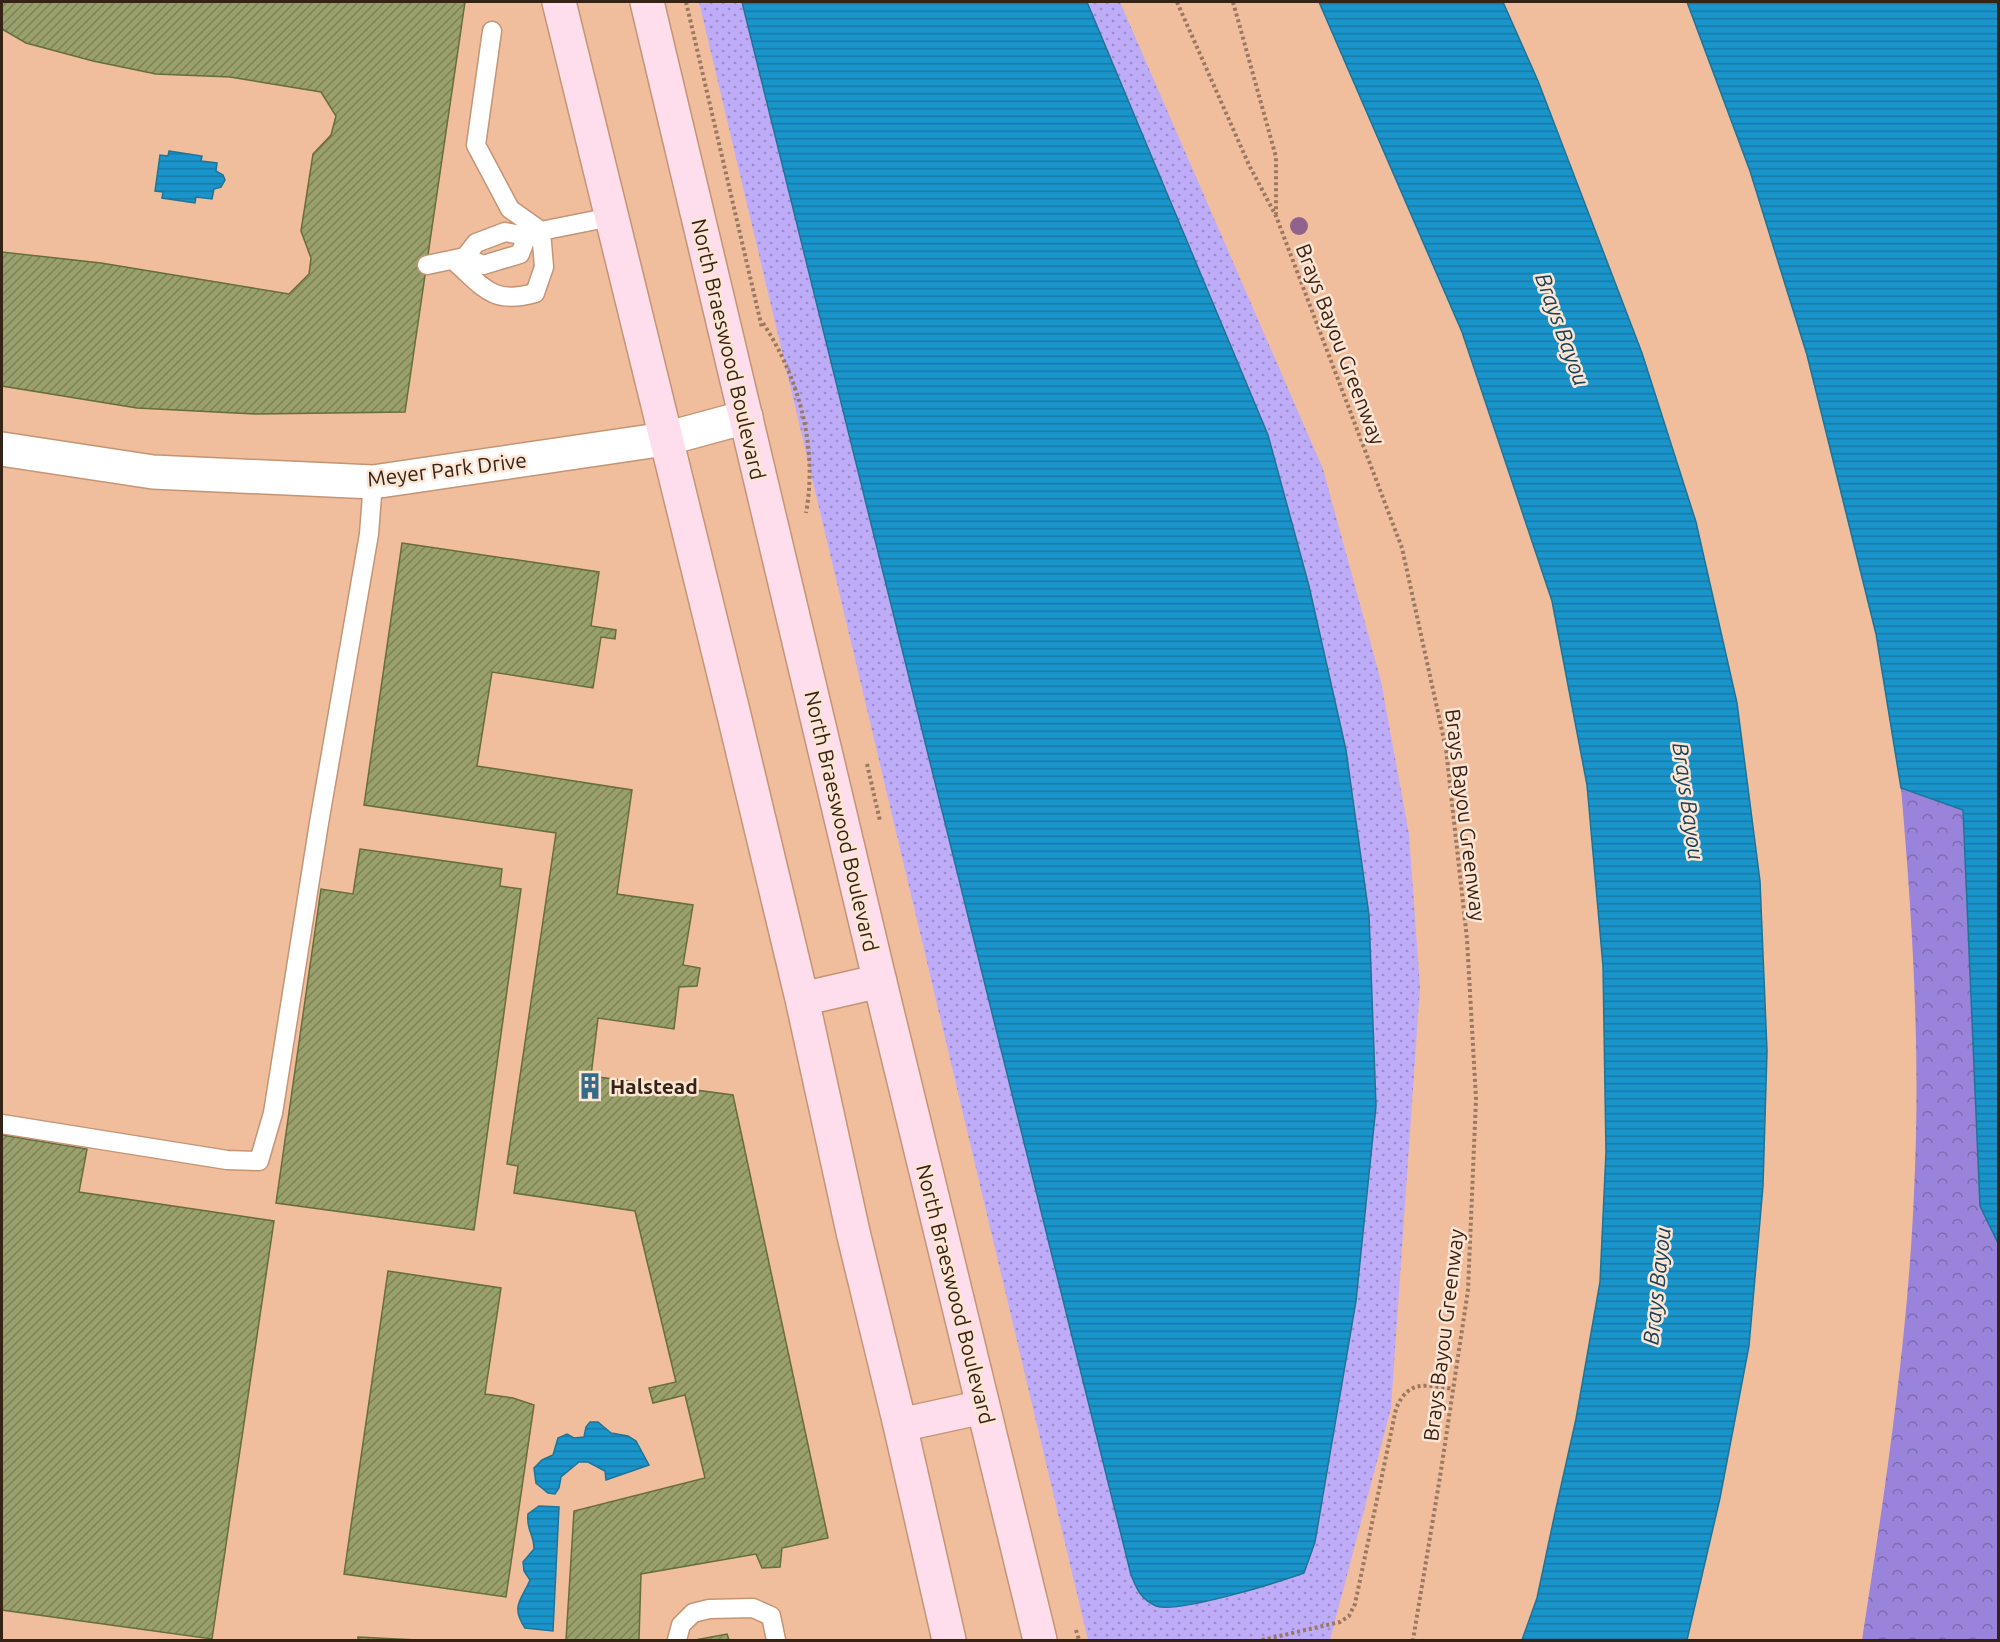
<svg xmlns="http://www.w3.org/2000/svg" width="2000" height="1642" font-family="Ubuntu,sans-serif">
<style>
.grass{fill:url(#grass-dots)}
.forest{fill:url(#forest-crowns)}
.water{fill:url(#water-rules);stroke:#217395;stroke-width:1.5}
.building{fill:url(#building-hatch);stroke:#676d3b;stroke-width:1.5}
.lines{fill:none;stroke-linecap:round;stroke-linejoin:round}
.service-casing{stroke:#c49475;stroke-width:21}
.minor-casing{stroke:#c49475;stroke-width:36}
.secondary-casing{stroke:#c49475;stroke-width:36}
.path{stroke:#9b7860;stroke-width:4;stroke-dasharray:3 3;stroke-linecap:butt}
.service{stroke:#fff;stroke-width:18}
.minor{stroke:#fff;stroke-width:33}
.secondary{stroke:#fedeec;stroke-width:33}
.tree{fill:#90638c}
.labels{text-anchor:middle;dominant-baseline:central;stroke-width:5;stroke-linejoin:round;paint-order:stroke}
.street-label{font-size:21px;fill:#352316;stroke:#ffe5d4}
.poi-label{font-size:21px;font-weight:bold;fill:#352316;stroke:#ffe5d4;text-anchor:start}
.water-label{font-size:22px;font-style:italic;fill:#15435a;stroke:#ffe5d4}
</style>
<defs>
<pattern id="grass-dots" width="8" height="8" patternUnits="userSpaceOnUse" patternTransform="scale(1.5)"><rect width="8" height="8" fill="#beacf8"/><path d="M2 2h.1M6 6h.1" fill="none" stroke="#9b8cc8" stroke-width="1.8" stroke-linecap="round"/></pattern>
<pattern id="forest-crowns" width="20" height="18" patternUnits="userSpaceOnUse" patternTransform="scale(1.5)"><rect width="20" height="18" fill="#9a83da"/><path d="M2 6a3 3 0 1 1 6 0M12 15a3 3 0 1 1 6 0" fill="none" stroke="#7e6bb0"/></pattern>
<pattern id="water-rules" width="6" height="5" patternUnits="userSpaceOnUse" patternTransform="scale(1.5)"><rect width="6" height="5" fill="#1995cc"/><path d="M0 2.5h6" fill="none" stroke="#1779a5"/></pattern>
<pattern id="building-hatch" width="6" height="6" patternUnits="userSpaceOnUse" patternTransform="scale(1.5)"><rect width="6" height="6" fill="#99a06b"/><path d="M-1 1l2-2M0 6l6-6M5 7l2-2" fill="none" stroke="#7e8257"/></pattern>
</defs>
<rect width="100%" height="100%" fill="#f0be9d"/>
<path class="grass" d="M 699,2 L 742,2 L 1131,1574 L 1141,1597 L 1181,1606 L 1269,1585 L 1304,1573 L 1323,1499 L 1356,1301 L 1376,1106 L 1268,435 L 1087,2 L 1120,2 L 1323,469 L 1381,681 L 1409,834 L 1420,987 L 1391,1408 L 1330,1640 L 1088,1640 Z"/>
<path class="forest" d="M 1901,788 L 1963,810 L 1980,1206 L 1998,1243 L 1998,1639 L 1997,1640 L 1862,1640 C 1886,1484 1910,1327 1915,1168 C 1920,1041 1912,915 1901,788 Z"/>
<path class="water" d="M 742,2 L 1087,2 L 1268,435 L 1309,586 L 1346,750 L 1369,915 L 1376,1106 L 1356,1301 L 1315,1542 L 1304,1573 C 1279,1582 1177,1614 1156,1606 C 1140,1599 1137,1589 1131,1575 Z
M 1319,2 L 1503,2 L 1538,81 L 1642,353 L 1696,522 L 1737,703 L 1760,881 L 1767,1051 L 1763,1186 L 1749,1346 L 1720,1498 L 1687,1640 L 1522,1640 L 1537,1598 L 1555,1513 L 1576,1419 L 1600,1282 L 1606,1152 L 1603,966 L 1587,785 L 1552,601 L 1462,332 Z
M 1687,2 L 1998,2 L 1998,1243 L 1980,1206 L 1963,810 L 1901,788 L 1876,634 L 1807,355 L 1750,171 Z
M 169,151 L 202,156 L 201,161 L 217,163 L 216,171 L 223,175 L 225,180 L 221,187 L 214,189 L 212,199 L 196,197 L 195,203 L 162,198 L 163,192 L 155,191 L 160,155 L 168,156 Z
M 590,1422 L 598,1422 L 611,1433 L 628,1436 L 636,1441 L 649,1465 L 606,1480 L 605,1471 L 588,1462 L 579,1462 L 561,1477 L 559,1488 L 555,1494 L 548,1493 L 536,1483 L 534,1468 L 542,1460 L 553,1455 L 558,1438 L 567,1434 L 574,1438 L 584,1437 L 586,1427 Z
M 539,1506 L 559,1507 L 553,1631 L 525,1628 C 510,1606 522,1599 530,1580 L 524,1571 L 523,1562 L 534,1549 C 534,1533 526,1531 528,1514 Z"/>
<path class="building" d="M 2,2 L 465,2 L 405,412 L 255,414 L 137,408 L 2,386 L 2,252 L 101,263 L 289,294 L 309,274 L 311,258 L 301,231 L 313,154 L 331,135 L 336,116 L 321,92 L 230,77 L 156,74 L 93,61 L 26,43 L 2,29 Z
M 402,543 L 599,572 L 591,626 L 616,630 L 615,639 L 601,637 L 593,688 L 492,672 L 477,766 L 632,790 L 617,894 L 693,905 L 683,965 L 700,968 L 697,986 L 679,987 L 674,1029 L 598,1018 L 591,1076 L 733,1095 L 828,1538 L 782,1548 L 780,1567 L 762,1568 L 756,1554 L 641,1574 L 639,1640 L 566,1640 L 574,1511 L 705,1478 L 685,1395 L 653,1403 L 649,1388 L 676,1382 L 635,1211 L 514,1193 L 518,1166 L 507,1164 L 556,833 L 364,805 Z
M 360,849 L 502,869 L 500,886 L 521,889 L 474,1230 L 276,1203 L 321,889 L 353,894 Z
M 2,1135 L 87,1149 L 79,1192 L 274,1221 L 212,1639 L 2,1610 Z
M 388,1271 L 501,1288 L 485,1394 L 513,1398 L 534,1405 L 506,1597 L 344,1574 Z
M 727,1634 L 729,1640 L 695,1640 Z
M 358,1637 L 417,1640 L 358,1640 Z"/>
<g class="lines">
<defs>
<path id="service" d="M 492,31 L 476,145 L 510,209 L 541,231 L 611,217
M 453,260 C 484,287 491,305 535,293 L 544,267 L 541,231 L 527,236 L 505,232 L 476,243 L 465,257
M 427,265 L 465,257 L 483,265 L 520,254 L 527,236
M 2,1124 L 227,1160 L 259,1161 L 273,1113 L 319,823 L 369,534 L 373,482
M 677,1640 L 681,1625 L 693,1613 L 709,1609 L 753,1608 L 771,1616 L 776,1640"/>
<path id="minor" d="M 2,449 L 153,472 L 373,482 L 665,439 L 746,417"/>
<path id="secondary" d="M 559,2 L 733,711 L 802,999 L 853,1232 L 900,1425 L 949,1640
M 647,2 L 878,974 L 1040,1640
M 802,999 L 880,981
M 900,1425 L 983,1407"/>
</defs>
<use href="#service" class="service-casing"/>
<use href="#minor" class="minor-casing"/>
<use href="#secondary" class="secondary-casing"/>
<path class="path" d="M 686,2 L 762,328
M 1177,2 L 1249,165 L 1276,216 L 1402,548 L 1446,749 L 1467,939 L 1476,1099 L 1468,1290 L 1440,1477 L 1413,1640
M 1233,2 L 1276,157 L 1276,214
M 763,323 C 799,378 818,447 806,513
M 867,764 L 880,821
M 1076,1630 L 1079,1640
M 1262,1640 L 1340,1622 L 1349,1616 L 1355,1604 L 1396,1409 C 1408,1379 1426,1385 1453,1389"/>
<use href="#service" class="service"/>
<use href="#minor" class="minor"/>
<use href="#secondary" class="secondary"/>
</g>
<circle class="tree" cx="1299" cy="226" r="9"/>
<defs>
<symbol id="building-bare" viewBox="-9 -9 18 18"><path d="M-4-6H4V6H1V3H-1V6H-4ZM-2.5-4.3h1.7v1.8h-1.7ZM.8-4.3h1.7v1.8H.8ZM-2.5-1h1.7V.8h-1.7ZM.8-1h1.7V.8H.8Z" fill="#366b87" stroke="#ffe5d4" stroke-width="2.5" paint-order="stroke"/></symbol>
</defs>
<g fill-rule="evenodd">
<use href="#building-bare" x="571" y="1067" width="38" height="38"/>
</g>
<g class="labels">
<g class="street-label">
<text transform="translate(1341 344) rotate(69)">Brays Bayou Greenway</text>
<text transform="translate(729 349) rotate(77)">North Braeswood Boulevard</text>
<text transform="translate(447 469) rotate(-7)">Meyer Park Drive</text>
<text transform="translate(1466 815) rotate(83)">Brays Bayou Greenway</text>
<text transform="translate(842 821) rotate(77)">North Braeswood Boulevard</text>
<text transform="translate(956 1294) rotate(76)">North Braeswood Boulevard</text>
<text transform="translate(1443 1335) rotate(-83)">Brays Bayou Greenway</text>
</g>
<g class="poi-label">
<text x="610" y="1086">Halstead</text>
</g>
<g class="water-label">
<text transform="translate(1563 329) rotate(70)">Brays Bayou</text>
<text transform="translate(1689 801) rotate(82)">Brays Bayou</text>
<text transform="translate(1656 1286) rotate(-84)">Brays Bayou</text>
</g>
</g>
<rect width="2000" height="1642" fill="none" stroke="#352316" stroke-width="6"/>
</svg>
